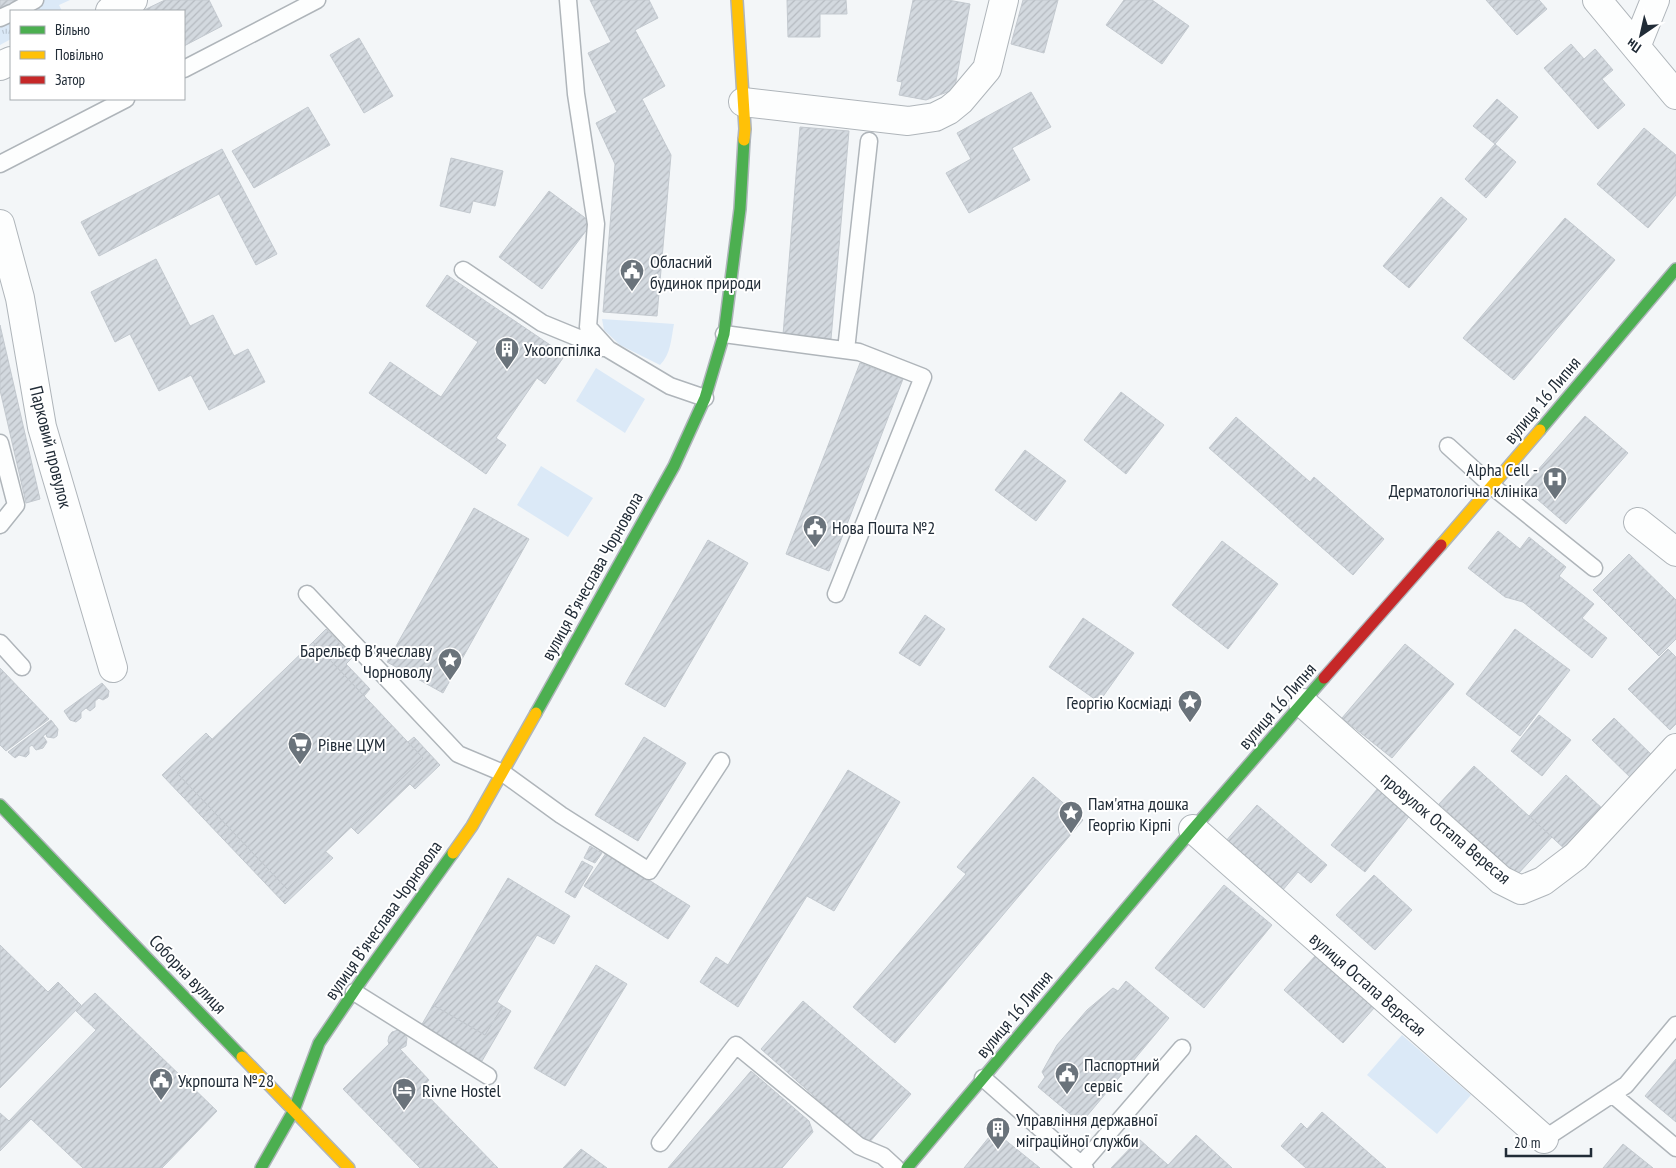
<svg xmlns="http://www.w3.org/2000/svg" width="1676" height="1168" font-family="'PT Sans Narrow',sans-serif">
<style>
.green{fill:#dbe9f7}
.park{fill:url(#park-tufts)}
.building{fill:url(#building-hatch);stroke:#c3c9cf}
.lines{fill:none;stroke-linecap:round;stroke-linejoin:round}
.lane-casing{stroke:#afb5ba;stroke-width:19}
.street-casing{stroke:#afb5ba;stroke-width:30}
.fast-casing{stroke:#afb5ba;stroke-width:14}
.slow-casing{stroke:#afb5ba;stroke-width:14}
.jam-casing{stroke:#afb5ba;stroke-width:14}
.lane{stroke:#fdfefe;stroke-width:16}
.street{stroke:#fdfefe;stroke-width:28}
.fast{stroke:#4caf50;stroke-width:11}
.slow{stroke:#ffc107;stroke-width:11}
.jam{stroke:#c62828;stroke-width:11}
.labels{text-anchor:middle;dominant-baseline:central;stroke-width:4;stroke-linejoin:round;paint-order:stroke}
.poi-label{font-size:18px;fill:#212c37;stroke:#fff;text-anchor:start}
.street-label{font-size:18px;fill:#212c37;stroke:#fff}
</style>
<defs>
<pattern id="park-tufts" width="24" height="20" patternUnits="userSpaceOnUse" patternTransform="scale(1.25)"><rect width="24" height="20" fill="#dbe9f7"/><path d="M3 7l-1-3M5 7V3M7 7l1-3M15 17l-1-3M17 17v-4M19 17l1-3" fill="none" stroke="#bcc8d4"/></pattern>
<pattern id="building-hatch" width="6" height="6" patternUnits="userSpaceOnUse" patternTransform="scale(1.25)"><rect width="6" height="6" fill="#d3d9df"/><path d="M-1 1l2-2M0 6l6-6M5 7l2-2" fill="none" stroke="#b5bac0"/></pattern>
</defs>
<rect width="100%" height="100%" fill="#f3f6f8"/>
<path class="green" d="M 602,319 L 674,324 C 671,339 671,354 660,365 L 620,345 L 604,330 Z
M 596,368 L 645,399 L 625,433 L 576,401 Z
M 541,466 L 593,498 L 568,537 L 517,505 Z
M 1402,1035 L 1471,1095 L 1437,1134 L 1367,1075 Z"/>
<path class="park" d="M 0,0 L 70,0 L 59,5 L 62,11 L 11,11 L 11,39 L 0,45 Z"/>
<path class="building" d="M 0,0 L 18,0 L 0,9 Z
M 165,0 L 209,0 L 222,26 L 184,46 L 184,11 L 142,11 Z
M 590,0 L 649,0 L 658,18 L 635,30 L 665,86 L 642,99 L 671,155 L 657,316 L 603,312 L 615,164 L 596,123 L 617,112 L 588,53 L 611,42 Z
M 787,0 L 846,0 L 847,14 L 820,14 L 820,37 L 788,37 Z
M 913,0 L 948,0 L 970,4 L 954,92 L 950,91 L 926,100 L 899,95 L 902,82 L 897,81 Z
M 1023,0 L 1058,0 L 1044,53 L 1011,44 Z
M 1124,0 L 1152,0 L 1189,26 L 1162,64 L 1106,25 Z
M 1486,0 L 1539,0 L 1547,9 L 1517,35 Z
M 359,38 L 393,96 L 364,113 L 330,55 Z
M 1571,44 L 1584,59 L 1595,49 L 1613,70 L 1602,79 L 1625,105 L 1598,129 L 1544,68 Z
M 1031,92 L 1051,127 L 1012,148 L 1030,180 L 969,213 L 946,173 L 971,159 L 957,133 Z
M 1497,99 L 1518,117 L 1495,144 L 1473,126 Z
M 308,107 L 330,145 L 254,188 L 232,151 Z
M 800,127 L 849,131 L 831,339 L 783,335 Z
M 1644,128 L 1676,155 L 1676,195 L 1648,228 L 1597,184 Z
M 1495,144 L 1516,162 L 1486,198 L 1465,179 Z
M 222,149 L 277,254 L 256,265 L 219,194 L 99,256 L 81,222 Z
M 451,158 L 503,171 L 495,206 L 473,201 L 470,213 L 440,206 Z
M 549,191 L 592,223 L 542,289 L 499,257 Z
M 1441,197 L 1467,219 L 1409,288 L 1383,266 Z
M 1565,218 L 1615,260 L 1514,380 L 1463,338 Z
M 156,259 L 190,326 L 213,315 L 234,356 L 248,349 L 265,382 L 209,410 L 191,375 L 159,391 L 130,334 L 115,342 L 91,292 Z
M 447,275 L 565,355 L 545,384 L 537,378 L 496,438 L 506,445 L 486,474 L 369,393 L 390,362 L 441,397 L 478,342 L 426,306 Z
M 0,325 L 40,499 L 26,503 L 0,390 Z
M 860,363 L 903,379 L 829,571 L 786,554 Z
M 1121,392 L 1164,425 L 1126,474 L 1084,440 Z
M 1585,416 L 1628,453 L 1566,524 L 1523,487 Z
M 1236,417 L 1310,482 L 1314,477 L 1384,539 L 1353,575 L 1209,448 Z
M 1025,450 L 1066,481 L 1036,521 L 995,490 Z
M 474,508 L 529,539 L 443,693 L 387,662 Z
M 1498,531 L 1520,549 L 1529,537 L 1566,567 L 1559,576 L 1594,604 L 1582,618 L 1607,638 L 1592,658 L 1523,602 L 1505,597 L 1468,568 Z
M 708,540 L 748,563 L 665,707 L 625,684 Z
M 1222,541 L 1278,584 L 1228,649 L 1172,605 Z
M 1629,554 L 1676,600 L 1676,639 L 1659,656 L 1593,590 Z
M 925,615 L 945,629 L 920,666 L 899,653 Z
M 1083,618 L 1134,653 L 1099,702 L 1049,667 Z
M 326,629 L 353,657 L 346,664 L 370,689 L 364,696 L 313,642 Z
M 1515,629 L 1570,670 L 1520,736 L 1466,694 Z
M 313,642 L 423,758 L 287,889 L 177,773 Z
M 1405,644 L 1454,684 L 1392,758 L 1342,718 Z
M 1668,649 L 1676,657 L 1676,724 L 1670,730 L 1628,689 Z
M 0,668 L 49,719 L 6,751 L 0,745 Z
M 102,683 L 109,691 L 108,697 L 103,700 L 99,698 L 95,701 L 95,707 L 90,711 L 86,708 L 81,712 L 81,718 L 76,722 L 70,720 L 64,711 Z
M 1539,715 L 1571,740 L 1542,776 L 1511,751 Z
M 1614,718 L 1656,759 L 1634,781 L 1592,740 Z
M 51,720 L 58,729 L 57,736 L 54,738 L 47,737 L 46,734 L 43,736 L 47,742 L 43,748 L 36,750 L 32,745 L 29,747 L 29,754 L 26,757 L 19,755 L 15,758 L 8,752 Z
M 206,733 L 212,739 L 177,773 L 287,889 L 326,852 L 333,858 L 285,904 L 162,775 Z
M 414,737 L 440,765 L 415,789 L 410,784 L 358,834 L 351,827 L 423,758 L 408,742 Z
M 644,737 L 686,763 L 638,841 L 595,815 Z
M 1474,766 L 1552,837 L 1517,875 L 1439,804 Z
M 848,770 L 900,802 L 834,911 L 807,896 L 738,1007 L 700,982 L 716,957 L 728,965 Z
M 1566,775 L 1605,811 L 1568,852 L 1529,816 Z
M 1033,777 L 1083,820 L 895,1043 L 853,1007 L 966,874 L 957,867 Z
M 1378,788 L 1411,814 L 1365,872 L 1331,845 Z
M 1257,805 L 1327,865 L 1311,883 L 1298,872 L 1282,891 L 1225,842 Z
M 590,846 L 602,853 L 595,863 L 584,858 Z
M 606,853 L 690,906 L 668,939 L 584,886 Z
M 582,861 L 593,867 L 575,898 L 565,892 Z
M 1374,875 L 1412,910 L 1375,950 L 1336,915 Z
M 508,878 L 570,916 L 554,944 L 537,935 L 497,1002 L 503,1006 L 485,1035 L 433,1005 Z
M 1224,885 L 1272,925 L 1204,1008 L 1155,968 Z
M 0,945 L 48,992 L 58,982 L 81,1005 L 0,1088 Z
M 1317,954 L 1375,1007 L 1343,1043 L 1284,990 Z
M 596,965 L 627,984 L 565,1086 L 534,1068 Z
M 1126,981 L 1169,1018 L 1081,1123 L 1038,1087 L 1045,1077 L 1042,1072 L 1057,1045 L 1087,1010 L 1113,988 L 1118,991 Z
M 95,993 L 217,1111 L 162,1168 L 83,1168 L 31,1119 L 0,1151 L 0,1113 L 9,1121 L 96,1030 L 76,1011 Z
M 803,1001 L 911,1094 L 868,1144 L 761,1049 Z
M 433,1005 L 485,1035 L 503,1006 L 511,1011 L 482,1061 L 421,1026 Z
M 398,1030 L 403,1032 L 407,1038 L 406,1046 L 400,1049 L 429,1080 L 421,1089 L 498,1168 L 420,1168 L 343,1089 L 389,1044 L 388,1041 L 389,1036 L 392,1032 Z
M 1676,1059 L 1676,1122 L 1645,1096 Z
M 751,1071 L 809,1121 L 813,1132 L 782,1168 L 668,1168 Z
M 1322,1112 L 1386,1168 L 1306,1168 L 1281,1146 L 1301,1123 L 1307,1129 Z
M 994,1131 L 1040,1168 L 964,1168 Z
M 1196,1135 L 1232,1168 L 1111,1168 L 1139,1139 L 1168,1165 Z
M 1623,1144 L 1653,1168 L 1603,1168 Z
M 581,1149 L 607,1168 L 563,1168 Z"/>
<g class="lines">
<defs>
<path id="lane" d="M 568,0 L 576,94 L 596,224 L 588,327 L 608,349 L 670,386 L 705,398
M 15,11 L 35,0
M 0,18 L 11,13
M 184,69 L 317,0
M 0,164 L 126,99
M 463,270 L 542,323 L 603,348
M 724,334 L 859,352 L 923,377 L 836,594
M 846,350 L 869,141
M 0,443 L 16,505 L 0,525
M 1448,446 L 1492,486 L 1594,568
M 307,594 L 458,754 L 503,773 L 561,815 L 649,871 L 721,761
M 0,643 L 22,667
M 354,992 L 488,1076
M 983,1078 L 1085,1168
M 1612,1094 L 1676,1148
M 1544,1139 L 1626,1085 L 1676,1025
M 660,1143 L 736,1045 L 859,1146 L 883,1156 L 896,1168
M 1081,1165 L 1182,1048"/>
<path id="street" d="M 1597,0 L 1676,95
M 110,11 L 133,0
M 1636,47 L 1655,0
M 0,66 L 11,61
M 743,102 L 908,121 L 935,117 L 949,110 L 960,101 L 987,69 L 1004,0
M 0,224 L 20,298 L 42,427 L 113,668
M 1638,522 L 1676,552
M 1303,703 L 1501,880 L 1521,890 L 1543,881 L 1576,856 L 1676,748
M 1193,829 L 1544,1139"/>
<path id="fast" d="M 1540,430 L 1676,269
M 536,713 L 674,466 L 705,398 L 724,334 L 740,209 L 744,140
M 0,805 L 242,1057
M 261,1168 L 294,1110 L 319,1043 L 361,981 L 453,853
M 907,1168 L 1193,829 L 1324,678"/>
<path id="slow" d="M 737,0 L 745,129 L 744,140
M 1441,545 L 1540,430
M 453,853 L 472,826 L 536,713
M 242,1057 L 349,1168"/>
<path id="jam" d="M 1324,678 L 1441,545"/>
</defs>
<use href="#lane" class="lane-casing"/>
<use href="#street" class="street-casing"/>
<use href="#fast" class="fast-casing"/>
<use href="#slow" class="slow-casing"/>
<use href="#jam" class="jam-casing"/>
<use href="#lane" class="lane"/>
<use href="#street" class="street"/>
<use href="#fast" class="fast"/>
<use href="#slow" class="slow"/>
<use href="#jam" class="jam"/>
</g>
<defs>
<symbol id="civic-pin" viewBox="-11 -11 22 30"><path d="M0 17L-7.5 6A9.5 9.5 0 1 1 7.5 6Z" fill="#6a737b" stroke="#fff"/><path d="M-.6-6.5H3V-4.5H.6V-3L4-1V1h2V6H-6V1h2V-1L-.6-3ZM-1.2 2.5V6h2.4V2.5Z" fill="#fff"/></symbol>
<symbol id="building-pin" viewBox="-11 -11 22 30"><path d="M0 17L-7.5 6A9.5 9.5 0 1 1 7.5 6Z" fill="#6a737b" stroke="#fff"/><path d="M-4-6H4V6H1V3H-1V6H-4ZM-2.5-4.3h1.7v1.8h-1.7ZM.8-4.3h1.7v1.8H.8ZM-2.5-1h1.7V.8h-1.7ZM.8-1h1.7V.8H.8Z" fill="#fff"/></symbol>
<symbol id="hospital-pin" viewBox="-11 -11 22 30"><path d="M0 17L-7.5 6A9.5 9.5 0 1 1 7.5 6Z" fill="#6a737b" stroke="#fff"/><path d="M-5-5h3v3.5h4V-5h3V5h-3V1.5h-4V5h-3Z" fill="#fff"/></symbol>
<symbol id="sight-pin" viewBox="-11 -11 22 30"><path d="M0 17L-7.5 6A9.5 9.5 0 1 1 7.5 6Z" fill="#6a737b" stroke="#fff"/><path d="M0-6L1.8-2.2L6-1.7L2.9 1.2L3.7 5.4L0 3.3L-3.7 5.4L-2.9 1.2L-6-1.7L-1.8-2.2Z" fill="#fff"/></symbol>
<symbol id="supermarket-pin" viewBox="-11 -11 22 30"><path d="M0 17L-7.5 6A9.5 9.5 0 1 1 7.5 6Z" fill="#6a737b" stroke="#fff"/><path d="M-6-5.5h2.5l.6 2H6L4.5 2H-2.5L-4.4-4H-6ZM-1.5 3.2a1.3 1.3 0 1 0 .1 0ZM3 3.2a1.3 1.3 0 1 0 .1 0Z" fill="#fff"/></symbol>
<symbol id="hotel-pin" viewBox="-11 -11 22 30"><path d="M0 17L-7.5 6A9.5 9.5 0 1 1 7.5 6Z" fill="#6a737b" stroke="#fff"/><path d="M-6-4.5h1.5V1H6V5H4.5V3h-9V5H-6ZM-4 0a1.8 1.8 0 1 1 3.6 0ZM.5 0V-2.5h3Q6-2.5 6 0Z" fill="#fff"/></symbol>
</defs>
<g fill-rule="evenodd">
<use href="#civic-pin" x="618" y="257" width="28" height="38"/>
<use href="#building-pin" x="493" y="335" width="28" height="38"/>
<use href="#hospital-pin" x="1541" y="465" width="28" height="38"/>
<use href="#civic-pin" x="801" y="513" width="28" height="38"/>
<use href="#sight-pin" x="436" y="646" width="28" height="38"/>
<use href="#sight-pin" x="1176" y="688" width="28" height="38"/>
<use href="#supermarket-pin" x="286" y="730" width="28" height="38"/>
<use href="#sight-pin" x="1057" y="799" width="28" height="38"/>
<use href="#civic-pin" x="1053" y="1060" width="28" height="38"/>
<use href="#civic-pin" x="147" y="1066" width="28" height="38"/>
<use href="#hotel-pin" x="390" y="1076" width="28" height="38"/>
<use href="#building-pin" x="984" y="1115" width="28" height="38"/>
</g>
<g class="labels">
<g class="poi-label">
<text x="650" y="261">Обласний<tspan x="650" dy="21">будинок природи</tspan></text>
<text x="524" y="349">Укоопспілка</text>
<text x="1538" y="469" text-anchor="end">Alpha Cell -<tspan x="1538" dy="21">Дерматологічна клініка</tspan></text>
<text x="832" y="527">Нова Пошта №2</text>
<text x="432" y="650" text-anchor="end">Барельєф В'ячеславу<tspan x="432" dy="21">Чорноволу</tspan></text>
<text x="1172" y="702" text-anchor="end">Георгію Косміаді</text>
<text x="318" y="744">Рівне ЦУМ</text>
<text x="1088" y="803">Пам'ятна дошка<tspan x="1088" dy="21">Георгію Кірпі</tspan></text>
<text x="1084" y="1064">Паспортний<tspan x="1084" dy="21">сервіс</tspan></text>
<text x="178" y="1080">Укрпошта №28</text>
<text x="422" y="1090">Rivne Hostel</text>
<text x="1016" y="1119">Управління державної<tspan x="1016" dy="21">міграційної служби</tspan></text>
</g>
<g class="street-label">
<text transform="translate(1542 400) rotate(-50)">вулиця 16 Липня</text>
<text transform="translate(51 447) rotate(76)">Парковий провулок</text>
<text transform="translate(592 576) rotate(-61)">вулиця Вʼячеслава Чорновола</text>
<text transform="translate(1277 706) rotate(-49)">вулиця 16 Липня</text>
<text transform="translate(1446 828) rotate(40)">провулок Остапа Вересая</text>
<text transform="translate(383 920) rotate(-55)">вулиця Вʼячеслава Чорновола</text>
<text transform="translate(188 974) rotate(46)">Соборна вулиця</text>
<text transform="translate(1368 984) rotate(41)">вулиця Остапа Вересая</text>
<text transform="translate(1014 1014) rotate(-50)">вулиця 16 Липня</text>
</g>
</g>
<rect x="10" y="10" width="175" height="90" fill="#ffffff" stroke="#a6abaf"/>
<rect x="20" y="26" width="25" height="8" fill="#4caf50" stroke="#a6abaf"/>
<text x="55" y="35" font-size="15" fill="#212c37">Вільно</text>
<rect x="20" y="51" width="25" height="8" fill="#ffc107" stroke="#a6abaf"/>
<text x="55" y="60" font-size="15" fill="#212c37">Повільно</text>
<rect x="20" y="76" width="25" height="8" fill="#c62828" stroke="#a6abaf"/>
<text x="55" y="85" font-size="15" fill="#212c37">Затор</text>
<g transform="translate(1641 35) rotate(214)" stroke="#ffffff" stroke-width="4" paint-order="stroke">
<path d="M0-4L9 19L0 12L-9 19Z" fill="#212c37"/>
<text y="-8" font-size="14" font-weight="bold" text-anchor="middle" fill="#212c37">Пн</text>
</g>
<path d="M1506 1148v8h85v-8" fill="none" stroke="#212c37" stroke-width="2.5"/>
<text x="1514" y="1148" font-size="15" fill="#212c37" stroke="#ffffff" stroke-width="4" paint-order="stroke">20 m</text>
</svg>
